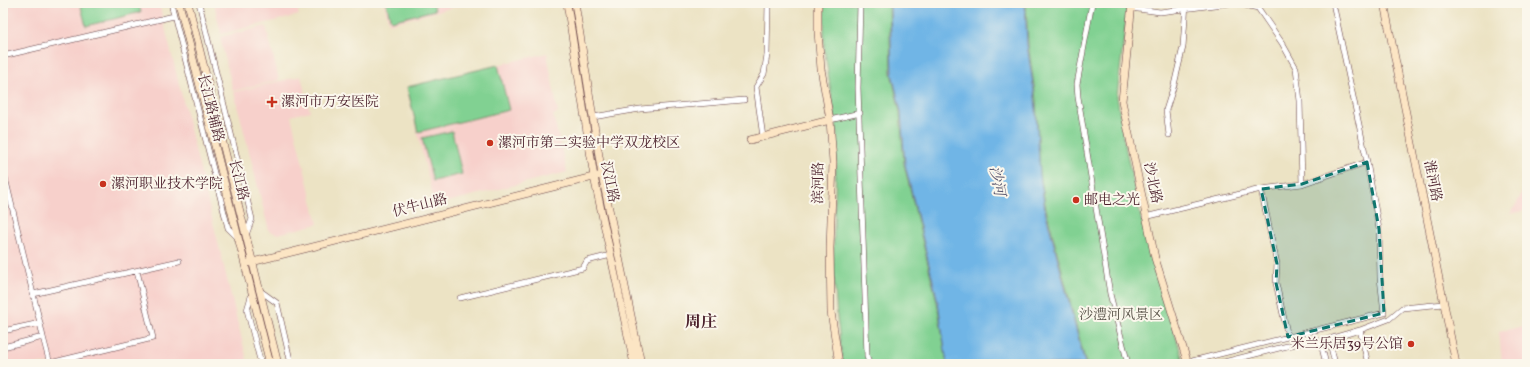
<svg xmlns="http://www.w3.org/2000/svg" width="1530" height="367" font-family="Vollkorn,'Noto Serif SC',serif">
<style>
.built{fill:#f7d0cb}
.green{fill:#81d192;stroke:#66785e}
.water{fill:#6fb5e6;stroke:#5c6a88}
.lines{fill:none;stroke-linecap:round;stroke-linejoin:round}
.street-casing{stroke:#623c42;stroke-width:6}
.secondary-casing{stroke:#623c42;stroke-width:8}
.street{stroke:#fff;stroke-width:5}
.secondary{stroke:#fce5c4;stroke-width:7}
.marked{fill:#0f766e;fill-opacity:0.2;stroke:#0f766e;stroke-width:3;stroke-dasharray:8 5;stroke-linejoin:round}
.poi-dot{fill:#c8321e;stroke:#fbf7ec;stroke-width:1.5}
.labels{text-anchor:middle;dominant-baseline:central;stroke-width:4;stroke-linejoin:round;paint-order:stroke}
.poi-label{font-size:14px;fill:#4a1f2b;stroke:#fbf7ec;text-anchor:start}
.street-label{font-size:14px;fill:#4a1f2b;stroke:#fbf7ec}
.park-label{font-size:14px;fill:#5a544a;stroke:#fbf7ec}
.water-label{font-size:15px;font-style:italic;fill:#57546c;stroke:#fbf7ec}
.quarter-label{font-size:16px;font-weight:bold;fill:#4a1f2b;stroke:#fbf7ec}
</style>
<rect width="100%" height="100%" fill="#fbf7ec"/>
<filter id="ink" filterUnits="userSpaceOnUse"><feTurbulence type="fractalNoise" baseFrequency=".025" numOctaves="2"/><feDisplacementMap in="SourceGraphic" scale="8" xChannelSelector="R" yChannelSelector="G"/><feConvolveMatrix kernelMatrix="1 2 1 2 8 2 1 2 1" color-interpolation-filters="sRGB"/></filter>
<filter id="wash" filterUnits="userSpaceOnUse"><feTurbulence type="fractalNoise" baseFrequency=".012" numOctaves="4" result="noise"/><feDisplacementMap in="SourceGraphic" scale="16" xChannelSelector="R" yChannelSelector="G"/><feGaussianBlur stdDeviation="0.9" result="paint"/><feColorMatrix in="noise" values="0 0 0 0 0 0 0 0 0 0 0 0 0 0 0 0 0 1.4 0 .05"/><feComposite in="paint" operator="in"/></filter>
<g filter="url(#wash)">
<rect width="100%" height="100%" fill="#ece3c4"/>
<path class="built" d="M 3,3 L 159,3 L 248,364 L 3,364 Z
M 214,3 L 296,3 L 299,15 L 221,34 Z
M 384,3 L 470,3 L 389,24 Z
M 266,26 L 279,80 L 233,91 L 220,37 Z
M 547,53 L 558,113 L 553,115 L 567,172 L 435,205 L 406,87 Z
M 301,76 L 310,111 L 291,116 L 318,224 L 278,234 L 269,231 L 234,92 Z
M 1527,169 L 1527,210 L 1511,214 L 1524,189 Z
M 1527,325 L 1527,364 L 1502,364 L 1499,332 Z"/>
<path class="green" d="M 80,3 L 138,3 L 141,12 L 86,26 Z
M 386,3 L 433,3 L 435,10 L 391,21 Z
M 824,3 L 889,3 L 891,73 L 900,112 L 904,164 L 937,302 L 947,364 L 843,364 L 837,318 L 833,262 L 837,131 L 824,47 Z
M 1026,3 L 1128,3 L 1117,96 L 1124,141 L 1142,222 L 1184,364 L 1086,364 L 1046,209 L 1040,174 L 1036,99 L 1028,44 Z
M 498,65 L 509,110 L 418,132 L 407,87 Z
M 452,131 L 462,174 L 433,181 L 422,138 Z"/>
<path class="water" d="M 890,3 L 1025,3 L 1027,45 L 1035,98 L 1040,175 L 1045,210 L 1085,364 L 947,364 L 938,302 L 905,164 L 901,112 L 892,73 Z"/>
</g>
<g filter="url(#ink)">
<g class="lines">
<defs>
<path id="street" d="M 171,3 L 228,228 L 237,237
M 199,3 L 252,219 L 246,235
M 860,3 L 858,88 L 867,356 L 869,364
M 1092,3 L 1077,84 L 1078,97 L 1110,294 L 1128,364
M 1236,3 L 1258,8 L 1282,43 L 1296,68 L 1300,101 L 1302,184
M 1131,8 L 1160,12 L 1230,3
M 3,56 L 174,16
M 593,117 L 640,109 L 744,100
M 830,120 L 860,113
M 1169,135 L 1166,110 L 1174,85 L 1183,47 L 1186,3
M 763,137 L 756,87 L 764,74 L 767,55 L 768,3
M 3,169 L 40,323 L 3,331
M 1261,189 L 1277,264 L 1276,283 L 1288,337
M 1145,217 L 1261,189 L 1302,184 L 1367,162
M 259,290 L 277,303 L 291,364
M 252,293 L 247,310 L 261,364
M 33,294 L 179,261
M 460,298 L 583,268 L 587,261 L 611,255
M 40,323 L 43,337
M 3,347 L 43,337 L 50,364
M 1188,362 L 1384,313 L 1380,278 L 1379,229 L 1367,162 L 1333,3
M 50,363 L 153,338 L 137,271
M 1216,364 L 1315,339 L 1321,344 L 1326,364
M 1335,364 L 1329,339 L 1360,330
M 1368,364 L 1360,330 L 1389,319 L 1402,308 L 1444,304"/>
<path id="secondary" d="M 179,3 L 270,364
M 188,3 L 278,364
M 567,3 L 594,177 L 634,364
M 575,3 L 602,175 L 641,364
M 818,3 L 818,32 L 821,69 L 830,120 L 833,162 L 830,248 L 831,312 L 839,364
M 1132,3 L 1122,101 L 1155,258 L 1188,364
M 1384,3 L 1456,364
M 750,140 L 830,120
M 248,263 L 597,176"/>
</defs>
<use href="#street" class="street-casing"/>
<use href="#secondary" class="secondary-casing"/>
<use href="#street" class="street"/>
<use href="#secondary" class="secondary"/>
</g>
</g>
<path class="marked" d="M 1367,162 L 1379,229 L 1384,313 L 1288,337 L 1276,283 L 1277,264 L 1261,189 L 1302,184 Z"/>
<g class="poi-dot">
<path d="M270 96h4v4h4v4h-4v4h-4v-4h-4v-4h4z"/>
<circle cx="490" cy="143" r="4"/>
<circle cx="103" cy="184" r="4"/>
<circle cx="1076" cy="200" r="4"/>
<circle cx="1411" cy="344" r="4"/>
</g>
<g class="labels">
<g class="poi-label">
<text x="281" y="102">漯河市万安医院</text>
<text x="498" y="143">漯河市第二实验中学双龙校区</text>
<text x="111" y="184">漯河职业技术学院</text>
<text x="1084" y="200">邮电之光</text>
<text x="1403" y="344" text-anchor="end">米兰乐居39号公馆</text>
</g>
<g class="street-label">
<text transform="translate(210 108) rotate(76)">长江路辅路</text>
<text transform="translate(238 180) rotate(76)">长江路</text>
<text transform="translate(1432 181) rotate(79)">淮河路</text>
<text transform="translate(609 182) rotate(79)">汉江路</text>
<text transform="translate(819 183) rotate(-89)">滨河路</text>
<text transform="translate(1152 183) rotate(78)">沙北路</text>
<text transform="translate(420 206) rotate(-14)">伏牛山路</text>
</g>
<g class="park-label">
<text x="1121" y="315">沙澧河风景区</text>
</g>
<g class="water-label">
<text transform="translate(996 181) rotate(79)">沙河</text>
</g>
<g class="quarter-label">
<text x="701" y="323">周庄</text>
</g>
</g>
<rect width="1530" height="367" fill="none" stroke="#fbf7ec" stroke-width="16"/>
</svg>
